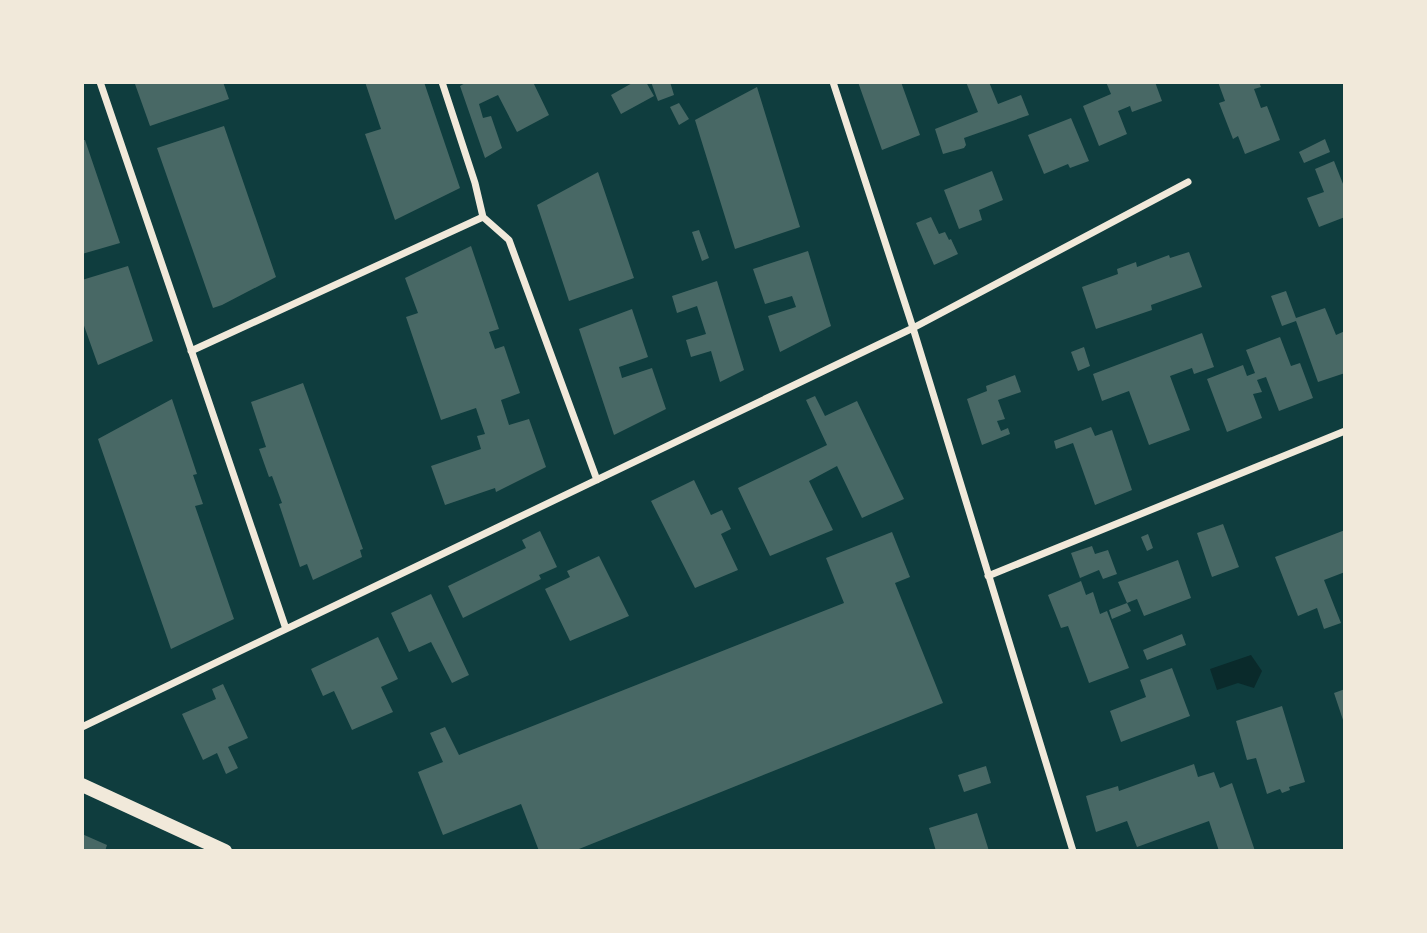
<svg xmlns="http://www.w3.org/2000/svg" width="1427" height="933" font-family="Poppins,sans-serif">
<style>
.water{fill:#0a2a2b}
.building{fill:#486865}
.lines{fill:none;stroke-linecap:round;stroke-linejoin:round}
.minor{stroke:#f1e9da;stroke-width:7}
.secondary{stroke:#f1e9da;stroke-width:14}
</style>
<rect width="100%" height="100%" fill="#0f3d3e"/>
<path class="water" d="M 1251,655 L 1262,671 L 1254,688 L 1238,683 L 1217,690 L 1210,669 Z"/>
<path class="building" d="M 141,82 L 223,82 L 229,99 L 150,126 L 135,84 Z
M 365,82 L 424,82 L 460,188 L 395,220 L 365,134 L 381,129 Z
M 467,82 L 527,82 L 528,84 L 533,82 L 549,115 L 517,132 L 498,95 L 479,104 L 483,118 L 491,116 L 502,148 L 485,158 L 460,86 Z
M 634,82 L 646,82 L 654,96 L 621,114 L 611,95 Z
M 651,82 L 670,82 L 674,95 L 658,101 Z
M 858,82 L 901,82 L 920,135 L 882,150 Z
M 966,82 L 989,82 L 998,104 L 1021,95 L 1029,115 L 964,138 L 966,145 L 964,148 L 943,154 L 935,129 L 978,112 Z
M 1106,82 L 1155,82 L 1162,101 L 1132,112 L 1130,106 L 1118,111 L 1127,134 L 1099,146 L 1083,106 L 1111,94 Z
M 1218,82 L 1259,82 L 1261,87 L 1254,89 L 1261,108 L 1267,106 L 1280,140 L 1245,154 L 1238,136 L 1233,139 L 1219,103 L 1225,101 Z
M 757,87 L 800,227 L 735,249 L 695,120 Z
M 679,103 L 689,119 L 679,125 L 670,107 Z
M 1071,118 L 1089,161 L 1070,168 L 1068,164 L 1044,174 L 1028,135 Z
M 224,126 L 276,277 L 222,305 L 213,308 L 157,148 Z
M 1325,139 L 1330,152 L 1304,163 L 1299,152 Z
M 82,140 L 85,140 L 120,243 L 82,254 Z
M 1334,161 L 1345,189 L 1345,217 L 1319,227 L 1307,198 L 1324,192 L 1315,169 Z
M 992,171 L 1003,200 L 979,210 L 982,220 L 959,229 L 944,190 Z
M 598,172 L 634,278 L 569,301 L 537,205 Z
M 931,217 L 939,234 L 945,232 L 949,240 L 951,239 L 958,254 L 934,265 L 916,223 Z
M 699,230 L 709,258 L 702,261 L 692,232 Z
M 471,246 L 499,329 L 489,332 L 495,349 L 504,346 L 520,393 L 501,400 L 509,425 L 529,419 L 546,467 L 496,492 L 495,488 L 445,505 L 431,466 L 481,449 L 477,436 L 485,434 L 476,408 L 441,420 L 406,317 L 418,313 L 405,278 Z
M 808,251 L 831,326 L 780,352 L 768,316 L 796,307 L 792,296 L 765,304 L 753,269 Z
M 1189,252 L 1202,287 L 1151,305 L 1152,310 L 1096,329 L 1082,287 L 1118,274 L 1117,269 L 1136,262 L 1137,267 L 1169,255 L 1170,258 Z
M 128,266 L 153,341 L 98,365 L 82,320 L 82,280 Z
M 717,281 L 744,370 L 720,382 L 711,351 L 691,357 L 686,340 L 706,334 L 697,306 L 677,313 L 672,296 Z
M 1286,291 L 1296,318 L 1325,308 L 1336,335 L 1345,331 L 1345,373 L 1318,382 L 1296,321 L 1282,326 L 1271,296 Z
M 632,309 L 648,357 L 619,367 L 622,378 L 652,368 L 666,409 L 614,435 L 579,329 Z
M 1202,333 L 1214,367 L 1194,374 L 1192,368 L 1170,376 L 1190,430 L 1149,445 L 1129,391 L 1102,401 L 1093,374 Z
M 1280,337 L 1291,366 L 1300,363 L 1313,398 L 1279,411 L 1266,377 L 1257,380 L 1262,392 L 1253,394 L 1262,418 L 1227,432 L 1207,379 L 1243,365 L 1247,376 L 1255,373 L 1246,350 Z
M 1084,347 L 1090,366 L 1078,371 L 1071,352 Z
M 1015,375 L 1021,392 L 998,400 L 1005,419 L 997,421 L 1001,431 L 1008,428 L 1010,434 L 982,445 L 967,399 L 987,391 L 986,386 Z
M 303,383 L 363,549 L 360,550 L 362,557 L 313,580 L 307,564 L 300,567 L 279,504 L 282,503 L 272,476 L 269,477 L 259,449 L 266,447 L 251,402 Z
M 815,396 L 825,416 L 857,401 L 904,499 L 862,518 L 837,466 L 809,481 L 833,530 L 770,556 L 738,488 L 827,445 L 806,400 Z
M 172,399 L 197,474 L 193,475 L 203,504 L 195,506 L 234,619 L 171,649 L 98,439 Z
M 1091,427 L 1095,436 L 1112,430 L 1132,490 L 1095,505 L 1073,443 L 1056,449 L 1054,441 Z
M 694,480 L 711,515 L 722,510 L 731,529 L 721,534 L 738,570 L 695,588 L 651,501 Z
M 1223,524 L 1239,567 L 1212,577 L 1197,533 Z
M 1345,530 L 1345,572 L 1324,580 L 1341,623 L 1324,629 L 1317,608 L 1298,616 L 1275,557 Z
M 540,531 L 557,567 L 539,575 L 541,579 L 463,618 L 448,586 L 526,548 L 522,540 Z
M 892,532 L 910,577 L 895,583 L 943,703 L 574,851 L 539,851 L 521,804 L 443,835 L 418,772 L 443,762 L 430,733 L 445,727 L 459,755 L 844,603 L 826,558 Z
M 1148,534 L 1153,548 L 1147,551 L 1141,537 Z
M 1092,546 L 1095,554 L 1108,550 L 1117,574 L 1103,579 L 1099,570 L 1080,578 L 1071,553 Z
M 599,556 L 629,616 L 570,641 L 545,589 L 570,577 L 567,571 Z
M 1178,560 L 1191,598 L 1144,616 L 1137,599 L 1127,603 L 1131,611 L 1112,619 L 1109,610 L 1127,603 L 1118,582 Z
M 1081,581 L 1086,595 L 1093,592 L 1100,614 L 1107,611 L 1129,668 L 1089,683 L 1068,626 L 1061,628 L 1048,595 Z
M 431,594 L 469,675 L 452,683 L 431,642 L 409,652 L 391,613 Z
M 1182,634 L 1186,645 L 1147,660 L 1143,650 Z
M 378,637 L 398,679 L 381,687 L 393,712 L 352,730 L 334,691 L 323,696 L 311,669 Z
M 1172,668 L 1190,716 L 1121,742 L 1110,711 L 1146,697 L 1140,680 Z
M 223,684 L 248,738 L 228,747 L 238,768 L 226,774 L 217,753 L 203,760 L 182,714 L 216,699 L 212,689 Z
M 1345,689 L 1345,723 L 1344,723 L 1334,693 Z
M 1282,706 L 1305,782 L 1289,787 L 1290,790 L 1282,793 L 1280,789 L 1267,794 L 1256,758 L 1247,760 L 1236,721 Z
M 1194,764 L 1198,777 L 1214,772 L 1220,788 L 1232,783 L 1255,851 L 1219,851 L 1209,821 L 1137,847 L 1127,821 L 1096,832 L 1086,796 L 1118,786 L 1119,791 Z
M 986,766 L 991,783 L 964,792 L 958,775 Z
M 977,813 L 989,851 L 936,851 L 929,828 Z
M 82,834 L 107,845 L 105,851 L 82,851 Z"/>
<g class="lines">
<path class="minor" d="M 100,82 L 286,629
M 442,82 L 475,183 L 483,217 L 509,240 L 597,480
M 833,82 L 913,328 L 1073,851
M 191,351 L 483,217
M 988,576 L 1345,431
M 82,727 L 913,328 L 1188,182"/>
<path class="secondary" d="M 82,785 L 225,851"/>
</g>
<rect width="1427" height="933" fill="none" stroke="#f1e9da" stroke-width="168"/>
</svg>
